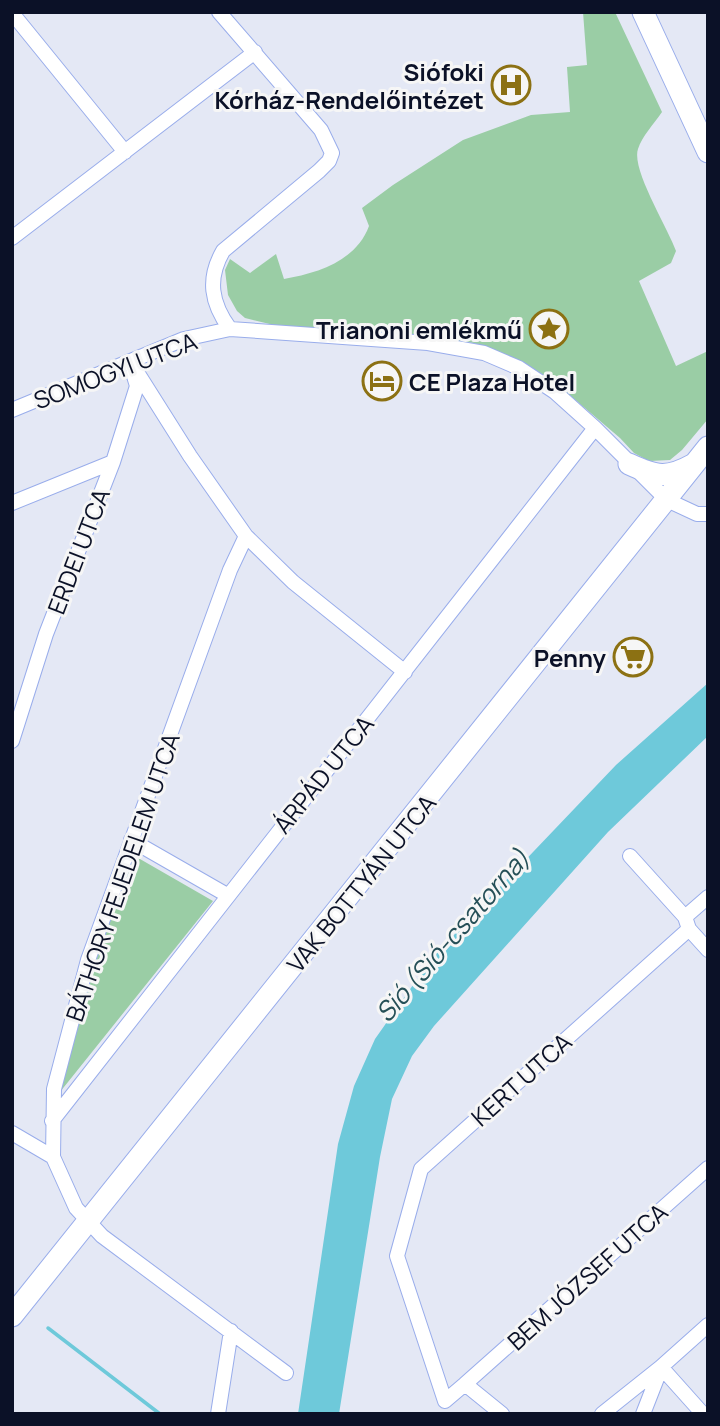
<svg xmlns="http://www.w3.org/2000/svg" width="720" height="1426" font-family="Manrope,sans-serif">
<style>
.green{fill:#9acda5}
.water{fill:#6ec9da}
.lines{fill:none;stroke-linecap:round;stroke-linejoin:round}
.stream{stroke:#6ec9da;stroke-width:3.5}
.minor-casing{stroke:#99adeb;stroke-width:16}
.primary-casing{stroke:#99adeb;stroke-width:23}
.minor{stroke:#fff;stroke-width:14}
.primary{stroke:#fff;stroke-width:21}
.labels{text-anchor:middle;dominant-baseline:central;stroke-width:6;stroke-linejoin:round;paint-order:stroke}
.poi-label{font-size:24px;font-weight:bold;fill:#0b1127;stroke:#f6f6f6;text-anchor:end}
.street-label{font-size:24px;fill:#0b1127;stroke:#f6f6f6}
.water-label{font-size:26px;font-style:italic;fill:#254f57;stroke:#f6f6f6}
</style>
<rect width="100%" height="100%" fill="#e4e8f5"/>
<path class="green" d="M 583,12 L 615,12 L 662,112 C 654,124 642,136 638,149 C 631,169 668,228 676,251 L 671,263 L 639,281 L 676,366 L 708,351 L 708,419 L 682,450 L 670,460 L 649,461 L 634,453 L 620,438 L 559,386 L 474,343 L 419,336 L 278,326 L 245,318 L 237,311 L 228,295 L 225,270 L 230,259 L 250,273 L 276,254 L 284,279 C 318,273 356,261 369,226 L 362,208 L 393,185 L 463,140 L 531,115 L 570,112 L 567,67 L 587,65 Z
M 133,855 L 213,901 L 60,1092 L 95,963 Z"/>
<path class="water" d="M 708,683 L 708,736 L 608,832 L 434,1026 L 412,1056 L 392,1099 L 380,1157 L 339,1414 L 298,1414 L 338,1144 L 354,1086 L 375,1039 L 432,958 L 616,765 Z"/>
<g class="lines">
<path class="stream" d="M 48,1328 L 160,1414"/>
<defs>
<path id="minor" d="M 219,12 L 321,130 L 332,153 L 329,161 L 319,171 L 223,251 C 207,279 211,303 230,329
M 12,13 L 125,152
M 12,238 L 255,52
M 130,361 L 190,456 L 246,536 L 293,582 L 405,672
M 12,410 L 184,339 L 230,329 L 428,343 L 484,353 L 519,368 L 555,392 L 595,428 L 667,500 L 697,514 L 708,514
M 12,503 L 113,462
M 246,536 L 230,570 L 88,960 L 54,1089 L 53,1157 L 76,1208 L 102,1236 L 286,1373
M 12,741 L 46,634 L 113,462 L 137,386 L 133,373
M 131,840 L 227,895
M 630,856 L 685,917 L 689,929 L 708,950
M 685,917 L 708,897
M 52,1121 L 595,428
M 12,1133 L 53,1157
M 661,1367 L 703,1414
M 465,1384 L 708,1168
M 218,1414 L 231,1331
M 502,1414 L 465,1384 L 445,1401 L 397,1256 L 421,1169 L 689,929
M 602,1414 L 661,1367 L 708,1325
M 643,1414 L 661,1368"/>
<path id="primary" d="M 643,12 L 708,152
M 629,464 C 657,477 667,479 694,464
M 12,1316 L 708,447"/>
</defs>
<use href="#minor" class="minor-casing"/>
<use href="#primary" class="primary-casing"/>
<use href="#minor" class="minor"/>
<use href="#primary" class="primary"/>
</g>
<defs>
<symbol id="hospital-ring" viewBox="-11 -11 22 22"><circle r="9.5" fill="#f6f6f6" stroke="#8c7113" stroke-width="1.5"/><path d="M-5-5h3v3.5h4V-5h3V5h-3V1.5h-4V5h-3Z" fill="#8c7113"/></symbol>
<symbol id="sight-ring" viewBox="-11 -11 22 22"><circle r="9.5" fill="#f6f6f6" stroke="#8c7113" stroke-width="1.5"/><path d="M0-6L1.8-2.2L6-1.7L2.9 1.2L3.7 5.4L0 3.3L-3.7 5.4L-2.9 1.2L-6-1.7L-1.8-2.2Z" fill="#8c7113"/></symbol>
<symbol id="hotel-ring" viewBox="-11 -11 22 22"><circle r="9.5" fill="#f6f6f6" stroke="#8c7113" stroke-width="1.5"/><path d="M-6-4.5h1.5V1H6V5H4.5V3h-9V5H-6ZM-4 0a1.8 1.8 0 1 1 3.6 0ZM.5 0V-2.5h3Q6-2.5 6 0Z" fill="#8c7113"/></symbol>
<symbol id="supermarket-ring" viewBox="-11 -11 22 22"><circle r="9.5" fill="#f6f6f6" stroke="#8c7113" stroke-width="1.5"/><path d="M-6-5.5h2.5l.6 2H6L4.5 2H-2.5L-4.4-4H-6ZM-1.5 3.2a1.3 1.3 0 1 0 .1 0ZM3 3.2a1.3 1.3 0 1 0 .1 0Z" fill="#8c7113"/></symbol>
</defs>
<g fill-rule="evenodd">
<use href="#hospital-ring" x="489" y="63" width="44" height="44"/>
<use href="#sight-ring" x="527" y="307" width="44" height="44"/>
<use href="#hotel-ring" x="360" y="359" width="44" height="44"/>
<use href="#supermarket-ring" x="611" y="635" width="44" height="44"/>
</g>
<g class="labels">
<g class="poi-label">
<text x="484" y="71">Siófoki<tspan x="484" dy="28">Kórház-Rendelőintézet</tspan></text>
<text x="522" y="329">Trianoni emlékmű</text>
<text x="409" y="381" text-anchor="start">CE Plaza Hotel</text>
<text x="606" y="657">Penny</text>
</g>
<g class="street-label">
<text transform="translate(115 370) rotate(-21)">SOMOGYI UTCA</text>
<text transform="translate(78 551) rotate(-69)">ERDEI UTCA</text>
<text transform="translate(323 774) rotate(-51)">ÁRPÁD UTCA</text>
<text transform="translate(122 877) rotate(-71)">BÁTHORY FEJEDELEM UTCA</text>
<text transform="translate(361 883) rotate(-51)">VAK BOTTYÁN UTCA</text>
<text transform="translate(521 1079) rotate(-42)">KERT UTCA</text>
<text transform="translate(587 1276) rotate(-42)">BEM JÓZSEF UTCA</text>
</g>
<g class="water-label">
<text transform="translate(452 935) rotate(-49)">Sió (Sió-csatorna)</text>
</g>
</g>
<rect width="720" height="1426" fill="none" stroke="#0b1127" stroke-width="28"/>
</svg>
